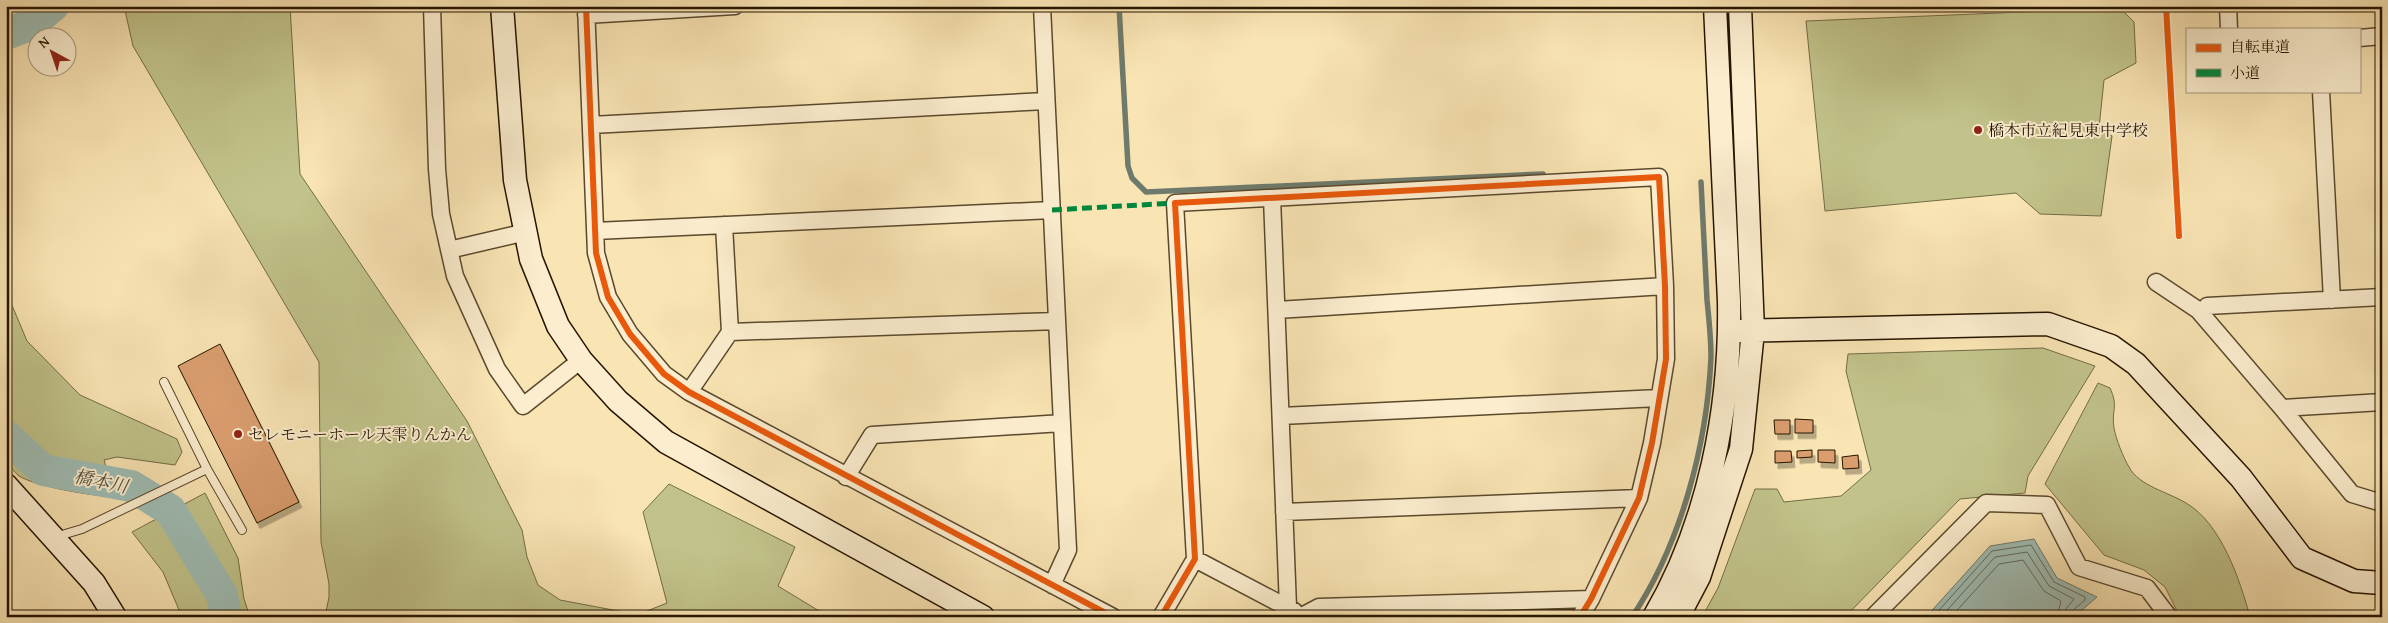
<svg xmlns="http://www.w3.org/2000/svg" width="2388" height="623" font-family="'Gentium Book Plus','Noto Serif JP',serif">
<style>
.green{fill:#c1c38a;stroke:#736c45}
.water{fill:#9fbdb4;stroke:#6e7a6c}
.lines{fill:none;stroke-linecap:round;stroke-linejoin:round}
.shore{stroke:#62695a;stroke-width:1}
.stream{stroke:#6e7a6c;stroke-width:5.5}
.river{stroke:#9fbdb4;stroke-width:32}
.building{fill:#da9d6e;stroke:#251500;filter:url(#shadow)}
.lane-casing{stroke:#5a492d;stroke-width:10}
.street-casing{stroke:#5a492d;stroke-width:19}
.secondary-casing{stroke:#251500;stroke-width:25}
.lane{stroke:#fbedce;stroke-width:8}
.street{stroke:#fbedce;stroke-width:16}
.secondary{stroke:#fbedce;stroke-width:22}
.quiet{stroke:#00873e;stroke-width:5;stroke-dasharray:10 5;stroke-linecap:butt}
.cycleway-casing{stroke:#fbedce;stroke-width:9}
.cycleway{stroke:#e8590c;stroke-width:6}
.poi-dot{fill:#8f2418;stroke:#fbedce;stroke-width:2}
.labels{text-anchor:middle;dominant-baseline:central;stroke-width:4;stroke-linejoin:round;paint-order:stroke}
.poi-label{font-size:16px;fill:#251500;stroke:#fbedce;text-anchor:start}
.water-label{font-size:18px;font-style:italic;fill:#50503f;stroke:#fbedce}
</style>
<defs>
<filter id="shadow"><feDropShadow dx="3" dy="5.5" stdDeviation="0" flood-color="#0004"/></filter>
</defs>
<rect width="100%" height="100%" fill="#f9e4b3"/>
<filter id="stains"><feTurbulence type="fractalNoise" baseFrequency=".004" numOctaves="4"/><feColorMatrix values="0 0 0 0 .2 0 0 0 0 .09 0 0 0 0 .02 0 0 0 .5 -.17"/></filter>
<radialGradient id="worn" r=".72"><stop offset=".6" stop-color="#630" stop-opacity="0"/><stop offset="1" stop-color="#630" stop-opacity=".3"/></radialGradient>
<path class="green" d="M 124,6 L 290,6 L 300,174 L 467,421 L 522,530 L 527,557 L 538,585 L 560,600 L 629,613 L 642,613 L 667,603 L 643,512 L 669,484 L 795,547 L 778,586 L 829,617 L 325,617 L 329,597 L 329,584 L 321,542 L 319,362 L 133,46 Z
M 2120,8 L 2134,22 L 2136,63 L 2104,80 L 2099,128 L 2112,136 L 2101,216 L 2040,214 L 2016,193 L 1825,211 L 1806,21 Z
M 6,291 L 27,341 L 80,395 L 177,439 L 182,452 L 175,465 L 117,457 L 104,460 L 115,497 C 94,496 37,487 19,476 C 14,472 10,466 6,461 Z
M 2043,348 L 2095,366 L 2028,476 L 2025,493 L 1960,499 L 1845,617 L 1702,617 L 1718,588 L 1755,489 L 1777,489 L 1784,502 L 1841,496 L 1871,470 L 1846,371 L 1848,354 Z
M 2098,383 L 2110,388 C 2119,407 2111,410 2114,428 C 2116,439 2123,457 2129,467 C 2139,486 2168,492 2186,503 C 2221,523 2240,580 2250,617 L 2180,617 L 2165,587 L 2144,570 L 2104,555 L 2045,484 Z
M 205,493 L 238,558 L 244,599 L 250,617 L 182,617 L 163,572 L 132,532 Z"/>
<path class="water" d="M 2034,539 L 2057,578 L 2097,597 L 2074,617 L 1926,617 L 1990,546 Z"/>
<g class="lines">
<path class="shore" d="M 1933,617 L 1992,551 L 2031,545 L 2054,582 L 2085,597 L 2085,600 L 2072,611 L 2071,617
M 1941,617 L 1995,557 L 2027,552 L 2049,586 L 2074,599 L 2066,609 L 2064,617
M 1951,617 L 1999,564 L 2023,560 L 2044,591 L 2061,601 L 2057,617"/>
<path class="stream" d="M 1119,6 L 1128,166 L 1132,178 L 1146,192 L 1543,174
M 1632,617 C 1681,544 1707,445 1711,357 C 1711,339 1709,319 1707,300 C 1705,261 1703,222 1701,182"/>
<path class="river" d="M 6,34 L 30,25 L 53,6
M 6,436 L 43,470 L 131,486 L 170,510 L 222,595 L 226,617"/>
</g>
<path class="building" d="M 220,344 L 299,502 L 257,523 L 178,366 Z
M 1795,419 L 1813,420 L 1813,433 L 1795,433 Z
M 1774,420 L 1790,420 L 1790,434 L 1775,434 Z
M 1812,450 L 1812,457 L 1797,458 L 1797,451 Z
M 1818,450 L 1835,450 L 1835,463 L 1818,462 Z
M 1775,451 L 1791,451 L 1792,462 L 1775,463 Z
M 1858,455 L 1859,468 L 1843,469 L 1842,457 Z"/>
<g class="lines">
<defs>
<path id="lane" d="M 207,469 L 242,530
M 55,537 L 82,529 L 207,469 L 164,382"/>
<path id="street" d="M 432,6 L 437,169 L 441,214 L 455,276 L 497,369 L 523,406 L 581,360
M 586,6 L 596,253 L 608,297 L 630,334 L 664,374 L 689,392 L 1113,617
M 1042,6 L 1068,550 L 1052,585
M 2228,6 L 2229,29
M 586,15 L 735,6
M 2359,38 L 2382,36
M 2321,91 L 2332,300
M 591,125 L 1046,101
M 1272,198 L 1288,607
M 595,231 L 1052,210
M 449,250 L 526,232
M 2156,282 L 2198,310 L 2282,408 L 2352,494 L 2382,503
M 2207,306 L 2382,297
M 1277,310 L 1665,286
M 730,332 L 1057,321
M 689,392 L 730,332 L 724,225
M 2282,408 L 2382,402
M 1281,416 L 1659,398
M 846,477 L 872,435 L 1062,423
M 1284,512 L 1639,498
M 1195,559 L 1294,611
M 1302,616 L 1319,607 L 1591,599
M 1161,617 L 1195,559 L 1175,203 L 1659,177 L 1665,286 L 1666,359 L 1652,443 L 1639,498 L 1591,599 L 1580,617
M 1873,617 L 1986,503 L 2047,505 L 2079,567 L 2147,588 L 2169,617"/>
<path id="secondary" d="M 502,6 L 515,180 L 531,259 L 558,326 L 581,360 L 618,401 L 666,442 L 983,617
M 1730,331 L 2048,324 L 2111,346 L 2136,364 L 2241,478 L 2302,558 L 2354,581 L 2382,583
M 6,485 L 94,583 L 115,617
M 1654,617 C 1709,523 1731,408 1729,301 L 1715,6
M 1678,617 L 1699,577 L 1741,449 L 1753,331 L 1740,6"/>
</defs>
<use href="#lane" class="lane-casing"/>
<use href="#street" class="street-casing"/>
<use href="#secondary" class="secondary-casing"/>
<use href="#lane" class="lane"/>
<use href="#street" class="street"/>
<use href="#secondary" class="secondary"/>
<path class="quiet" d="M 1052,210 L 1175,203"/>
<defs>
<path id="cycleway" d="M 586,6 L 596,253 L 608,297 L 630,334 L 664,374 L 689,392 L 1113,617
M 2166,6 L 2179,236
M 1161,617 L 1195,559 L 1175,203 L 1659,177 L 1665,286 L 1666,359 L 1652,443 L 1639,498 L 1591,599 L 1580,617"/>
</defs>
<use href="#cycleway" class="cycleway-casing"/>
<use href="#cycleway" class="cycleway"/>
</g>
<g class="poi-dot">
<circle cx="1978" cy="130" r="5"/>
<circle cx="238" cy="434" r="5"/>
</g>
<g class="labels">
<g class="poi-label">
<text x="1988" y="130">橋本市立紀見東中学校</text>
<text x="248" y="434">セレモニーホール天雫りんかん</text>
</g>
<g class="water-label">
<text transform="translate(101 481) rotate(12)">橋本川</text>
</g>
</g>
<rect width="2388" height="623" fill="none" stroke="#f9e4b3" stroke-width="25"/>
<rect x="8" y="8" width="2373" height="608" fill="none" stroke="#251500" stroke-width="2.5"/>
<rect x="12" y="12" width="2363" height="598" fill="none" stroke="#251500"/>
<rect x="2186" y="28" width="175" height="65" fill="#fbedce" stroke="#a5977c"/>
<rect x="2196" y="44" width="25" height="8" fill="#e8590c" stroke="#a5977c"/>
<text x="2230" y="52" font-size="15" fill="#251500">自転車道</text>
<rect x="2196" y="69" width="25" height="8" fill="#00873e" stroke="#a5977c"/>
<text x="2230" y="78" font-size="15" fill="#251500">小道</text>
<g transform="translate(52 52) rotate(320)"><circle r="24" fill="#fbedce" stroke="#a5977c"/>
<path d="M0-4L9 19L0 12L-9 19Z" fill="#8f2418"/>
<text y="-8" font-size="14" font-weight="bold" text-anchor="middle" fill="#251500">N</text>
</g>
<rect width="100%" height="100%" filter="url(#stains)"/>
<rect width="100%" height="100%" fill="url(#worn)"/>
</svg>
